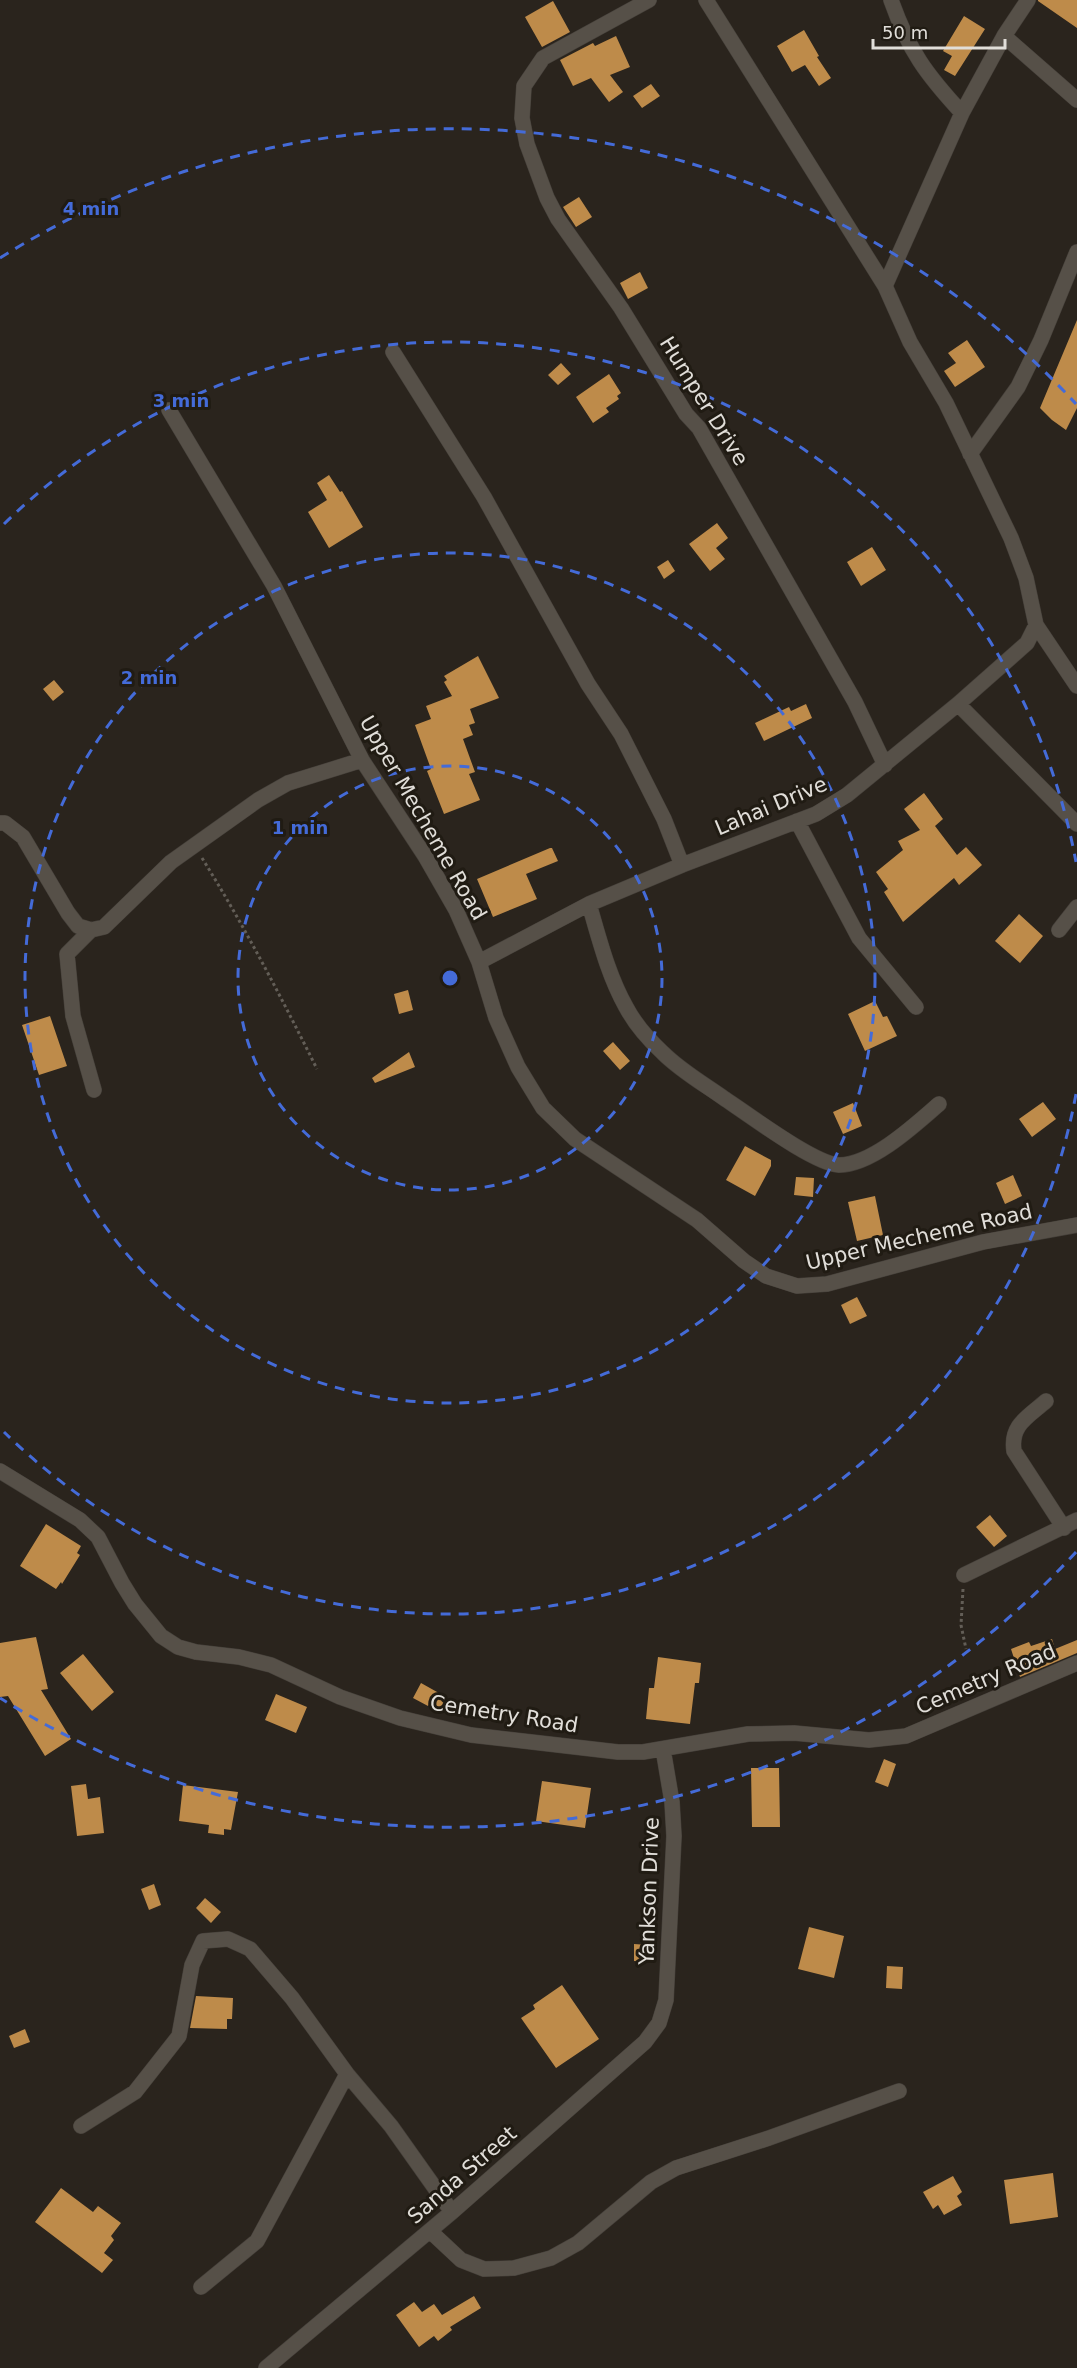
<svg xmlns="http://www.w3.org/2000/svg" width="1077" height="2368" font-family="'DejaVu Sans',sans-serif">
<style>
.building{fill:#be8b4a}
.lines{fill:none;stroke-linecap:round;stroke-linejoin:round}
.minor-casing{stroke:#443f39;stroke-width:16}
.path{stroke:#635e57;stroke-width:3;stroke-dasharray:3 3;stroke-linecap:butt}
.minor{stroke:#565048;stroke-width:15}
.ring{fill:none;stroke:#446bd8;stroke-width:3;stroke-dasharray:10 8}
.labels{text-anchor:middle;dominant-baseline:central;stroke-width:6;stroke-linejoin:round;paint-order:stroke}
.street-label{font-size:21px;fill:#e1ded9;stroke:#201b13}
.centre{fill:#446bd8;stroke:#201b13;stroke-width:3}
.ring-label{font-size:18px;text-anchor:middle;font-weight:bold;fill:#446bd8;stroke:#201b13;stroke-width:6;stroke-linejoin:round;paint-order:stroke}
</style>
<rect width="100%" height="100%" fill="#2a241d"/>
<path class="building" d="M 1038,0 L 1077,0 L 1077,28 L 1038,1 Z
M 553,1 L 570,32 L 542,47 L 525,17 Z
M 964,16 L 985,29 L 955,76 L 944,70 L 952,56 L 943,51 Z
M 804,30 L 819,56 L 817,57 L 831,78 L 819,86 L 805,65 L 792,72 L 777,46 Z
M 616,36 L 630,67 L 610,75 L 623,92 L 609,102 L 591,78 L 573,86 L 560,60 L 593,43 L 595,46 Z
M 651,84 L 660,96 L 642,108 L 633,96 Z
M 579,197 L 592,217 L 576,227 L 563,207 Z
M 640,272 L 648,288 L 628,299 L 620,283 Z
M 1077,320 L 1077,408 L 1066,430 L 1052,420 L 1040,408 Z
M 967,340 L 985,367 L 955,387 L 944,371 L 956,363 L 948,353 Z
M 561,363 L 571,374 L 558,385 L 548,375 Z
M 609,374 L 621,393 L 617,396 L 619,399 L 606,408 L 609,412 L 593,423 L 576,397 Z
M 329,475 L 340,492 L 342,491 L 363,527 L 329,548 L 308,512 L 327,500 L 317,483 Z
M 717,523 L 728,538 L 716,548 L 725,559 L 710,571 L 689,544 Z
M 872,547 L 886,570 L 861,586 L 847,562 Z
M 668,560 L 675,571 L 664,579 L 657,567 Z
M 478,656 L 499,698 L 470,709 L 475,723 L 469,725 L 473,735 L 463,739 L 475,772 L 469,774 L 480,800 L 444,814 L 427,771 L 431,769 L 415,725 L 431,719 L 426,706 L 452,696 L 444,682 L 447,680 L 444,676 Z
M 54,680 L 64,692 L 53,701 L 43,689 Z
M 806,704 L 812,718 L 764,741 L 755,723 L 789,707 L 791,711 Z
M 924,793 L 943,819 L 935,826 L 957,855 L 966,847 L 982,865 L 959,885 L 954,878 L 903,922 L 884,892 L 888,889 L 876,872 L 903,850 L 898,841 L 920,830 L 904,809 Z
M 550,848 L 552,848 L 558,861 L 526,874 L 537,899 L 493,917 L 477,879 Z
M 1019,914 L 1043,936 L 1020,963 L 995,941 Z
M 408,990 L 413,1010 L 399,1014 L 394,994 Z
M 875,1001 L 883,1017 L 887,1016 L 897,1036 L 865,1051 L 848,1014 Z
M 50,1016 L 67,1066 L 39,1075 L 22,1025 Z
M 613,1042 L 630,1061 L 620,1070 L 603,1051 Z
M 409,1052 L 415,1067 L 375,1083 L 372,1078 Z
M 1043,1102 L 1056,1119 L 1032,1137 L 1019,1119 Z
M 853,1103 L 862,1126 L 843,1134 L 833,1112 Z
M 745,1146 L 771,1160 L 771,1166 L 755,1196 L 726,1180 Z
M 1013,1175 L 1022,1196 L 1005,1204 L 996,1183 Z
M 796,1177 L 814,1178 L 813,1197 L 794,1195 Z
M 875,1196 L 883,1235 L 857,1241 L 848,1202 Z
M 857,1297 L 867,1316 L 850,1324 L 841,1305 Z
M 990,1515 L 1007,1536 L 994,1547 L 976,1527 Z
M 46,1524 L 81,1546 L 77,1553 L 80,1555 L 62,1584 L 61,1582 L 56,1589 L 20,1566 Z
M 36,1637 L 48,1689 L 41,1690 L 71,1739 L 45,1756 L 8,1696 L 0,1697 L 0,1643 Z
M 1052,1639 L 1055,1649 L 1077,1640 L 1077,1653 L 1020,1677 L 1011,1649 L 1029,1642 L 1031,1646 Z
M 83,1654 L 114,1692 L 92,1711 L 60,1673 Z
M 658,1657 L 701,1663 L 699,1683 L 695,1683 L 690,1724 L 646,1719 L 649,1688 L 654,1688 Z
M 421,1683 L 446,1697 L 440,1709 L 430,1703 L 428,1706 L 413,1698 Z
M 276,1694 L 307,1707 L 296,1733 L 265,1720 Z
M 884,1759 L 896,1764 L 888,1787 L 875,1782 Z
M 751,1768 L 779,1768 L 780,1827 L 752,1827 Z
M 542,1781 L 591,1788 L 585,1828 L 536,1821 Z
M 86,1784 L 88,1799 L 100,1797 L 104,1833 L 77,1836 L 71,1786 Z
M 183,1785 L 238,1792 L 231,1830 L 224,1829 L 224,1835 L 208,1833 L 209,1825 L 179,1821 Z
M 154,1884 L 161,1905 L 149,1910 L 141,1889 Z
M 205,1898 L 221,1912 L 211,1923 L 196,1908 Z
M 809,1927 L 844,1936 L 834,1978 L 798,1969 Z
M 634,1944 L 648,1945 L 648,1962 L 634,1961 Z
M 887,1966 L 903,1967 L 902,1989 L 886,1988 Z
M 562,1985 L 599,2039 L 556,2068 L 521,2018 L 535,2009 L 533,2005 Z
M 196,1996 L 233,1998 L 232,2019 L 227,2019 L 227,2029 L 190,2028 Z
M 25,2029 L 30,2042 L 14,2048 L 9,2036 Z
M 1053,2173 L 1058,2217 L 1010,2224 L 1004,2180 Z
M 953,2176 L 962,2192 L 957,2196 L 962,2205 L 944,2215 L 938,2205 L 933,2209 L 923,2192 Z
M 61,2188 L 93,2212 L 98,2206 L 121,2223 L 111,2236 L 114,2240 L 104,2253 L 113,2260 L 102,2273 L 35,2222 Z
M 474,2296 L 481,2308 L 450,2327 L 452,2330 L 438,2341 L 434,2336 L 419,2347 L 396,2315 L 414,2302 L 422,2312 L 434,2304 L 442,2315 Z"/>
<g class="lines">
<defs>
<path id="minor" d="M 649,0 L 543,58 L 524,86 L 522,118 L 527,144 L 547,198 L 558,219 L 621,308 L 686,414 L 699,428 L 855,702 L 885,765
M 706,0 L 885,286 L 910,342 L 946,403 L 1011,538 L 1026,578 L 1036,625 L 1077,686
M 891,0 C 909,51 926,74 962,113
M 1028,0 L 1004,36 L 1077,100
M 885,286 L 962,113 L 1004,36
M 393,352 L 484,497 L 588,684 L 621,734 L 664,819 L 682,865
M 169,410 L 274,586 L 362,760 L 425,856 L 456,910 L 479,962 L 496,1018 L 518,1067 L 543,1108 L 575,1139 L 697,1220 L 744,1261 L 766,1276 L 797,1286 L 827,1284 L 983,1242 L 1077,1225
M 970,454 L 1018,387 L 1041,340 L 1077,252
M 958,704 L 1077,824
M 797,821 L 859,938 L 916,1007
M 0,823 L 5,823 L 23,837 L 68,913 L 78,926 L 91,930
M 589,904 C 599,938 608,975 626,1007 C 635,1024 649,1040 663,1053 C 681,1071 704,1084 725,1099 C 748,1114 814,1164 839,1165 C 872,1165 915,1125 939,1104
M 1059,930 L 1077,907
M 479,962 L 589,904 L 682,865 L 816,814 L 847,795 L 958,704 L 1027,643 L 1036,625
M 94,1090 L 73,1016 L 67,954 L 91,930 L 104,927 L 171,862 L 258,800 L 288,783 L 362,760
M 1046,1401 C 1028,1417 1010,1425 1014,1451 L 1064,1528
M 0,1471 L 80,1520 L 98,1537 L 122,1583 L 135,1604 L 161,1636 L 178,1647 L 196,1652 L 239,1657 L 271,1665 L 340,1697 L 400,1718 L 471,1735 L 618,1752 L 643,1752 L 748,1734 L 794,1733 L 869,1740 L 906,1736 L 1077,1663
M 964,1575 L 1077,1520
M 81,2126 L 135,2092 L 179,2036 L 192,1965 L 203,1941 L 228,1939 L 250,1949 L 292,1998 L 347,2074 L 391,2126 L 452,2212
M 430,2231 L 461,2260 L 484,2269 L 514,2268 L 551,2258 L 578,2243 L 651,2182 L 676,2168 L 769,2138 L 899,2091
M 201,2287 L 257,2241 L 347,2074
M 266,2368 L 452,2212 L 645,2042 L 659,2023 L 666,2000 L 674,1836 L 672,1802 L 663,1749"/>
</defs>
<use href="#minor" class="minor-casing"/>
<path class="path" d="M 202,858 C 245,927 281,997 317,1069
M 963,1589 L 961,1625 L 966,1649"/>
<use href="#minor" class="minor"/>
</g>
<g class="ring">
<circle cx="450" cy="978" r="212"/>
<circle cx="450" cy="978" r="425"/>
<path d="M1076 1094A637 637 0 0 1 4 1432M4 524A637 637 0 0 1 1076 862"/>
<path d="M1076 1552A849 849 0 0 1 0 1698M0 258A849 849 0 0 1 1076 404"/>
</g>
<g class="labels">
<g class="street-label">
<text transform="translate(704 401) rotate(58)">Humper Drive</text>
<text transform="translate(771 806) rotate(-23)">Lahai Drive</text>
<text transform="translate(423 818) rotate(60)">Upper Mecheme Road</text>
<text transform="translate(919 1237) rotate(-13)">Upper Mecheme Road</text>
<text transform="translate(986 1679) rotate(-23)">Cemetry Road</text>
<text transform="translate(504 1714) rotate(9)">Cemetry Road</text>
<text transform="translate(649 1891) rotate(-88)">Yankson Drive</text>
<text transform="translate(462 2175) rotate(-41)">Sanda Street</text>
</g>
</g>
<circle cx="450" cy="978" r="9" class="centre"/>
<g class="ring-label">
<text x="91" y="215">4 min</text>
<text x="181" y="407">3 min</text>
<text x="149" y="684">2 min</text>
<text x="300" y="834">1 min</text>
</g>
<path d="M873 39v9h132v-9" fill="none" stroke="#e1ded9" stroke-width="3"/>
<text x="882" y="39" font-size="18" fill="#e1ded9" stroke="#201b13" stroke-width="4.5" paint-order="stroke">50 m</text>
</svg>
